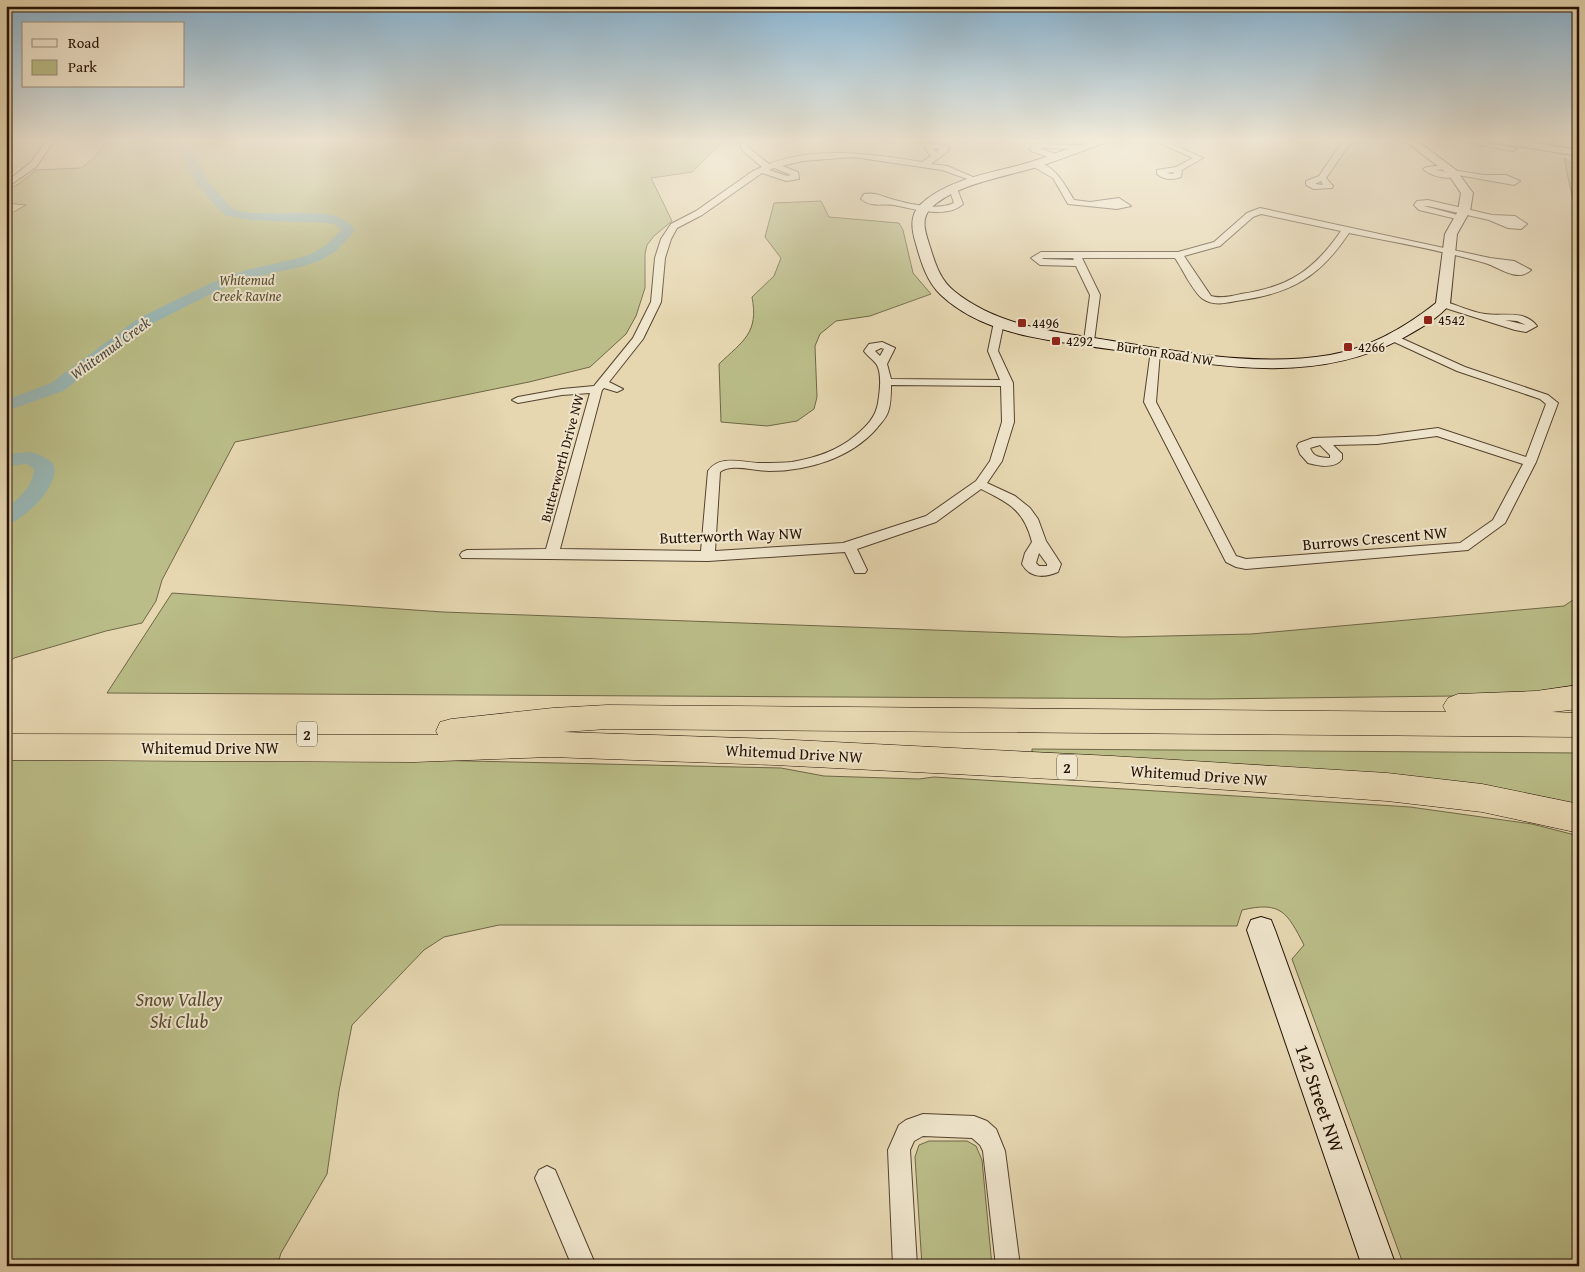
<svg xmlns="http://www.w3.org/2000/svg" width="1585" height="1272" font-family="'Gentium Book Plus',serif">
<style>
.green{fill:#babd88;stroke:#6f6746}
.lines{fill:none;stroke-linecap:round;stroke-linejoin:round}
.river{fill:#99b7b5;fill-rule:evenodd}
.street-casing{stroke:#54422e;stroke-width:2}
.secondary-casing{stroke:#241103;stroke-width:2}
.highway-casing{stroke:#241103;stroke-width:1}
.street{fill:#efe5cc;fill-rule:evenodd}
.secondary{fill:#efe5cc;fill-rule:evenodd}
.highway{fill:#e6d7b1;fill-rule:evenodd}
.poi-dot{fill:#8f2418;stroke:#efe5cc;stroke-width:2}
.labels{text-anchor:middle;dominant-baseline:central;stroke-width:4;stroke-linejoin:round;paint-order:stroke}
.far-park-label{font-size:14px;font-style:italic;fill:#584d32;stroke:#efe5cc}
.far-poi-label{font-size:14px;fill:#241103;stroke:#efe5cc;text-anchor:start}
.far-street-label{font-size:14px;fill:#241103;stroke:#efe5cc}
.far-water-label{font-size:15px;font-style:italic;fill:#4d4b41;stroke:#efe5cc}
.shield{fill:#efe5cc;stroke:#61513f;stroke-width:1}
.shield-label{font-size:15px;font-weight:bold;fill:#241103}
.street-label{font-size:16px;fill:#241103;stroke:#efe5cc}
.near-park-label{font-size:19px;font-style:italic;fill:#584d32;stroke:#efe5cc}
.near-street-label{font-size:19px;fill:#241103;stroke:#efe5cc}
</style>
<rect width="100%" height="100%" fill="#e6d7b1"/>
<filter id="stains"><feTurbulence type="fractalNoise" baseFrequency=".004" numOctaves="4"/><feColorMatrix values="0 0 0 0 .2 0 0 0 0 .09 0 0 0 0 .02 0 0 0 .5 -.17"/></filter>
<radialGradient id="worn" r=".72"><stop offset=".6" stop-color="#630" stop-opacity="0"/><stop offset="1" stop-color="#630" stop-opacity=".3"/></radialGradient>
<path class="green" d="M 106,140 L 724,140 L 692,172 L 651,178 L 672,221 L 654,236 L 647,245 L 645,254 L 645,288 L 636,316 L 626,334 L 590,367 L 529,382 L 235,442 L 162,580 L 156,601 L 142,623 L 106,631 L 14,658 L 6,665 L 6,216 L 26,205 L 6,203 L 6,191 L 20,183 L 36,170 L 81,168 L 94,158 Z
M 1564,158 L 1577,167 L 1579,173 L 1579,229 Z
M 821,201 L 829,217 L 899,223 L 903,230 L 913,273 L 931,294 L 870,316 L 836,321 L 820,334 L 815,346 L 817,397 L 814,409 L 797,421 L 767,426 L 721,422 L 719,364 C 743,341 759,333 752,297 L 774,276 L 781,258 L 765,237 L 774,203 Z
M 172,593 L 443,612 L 1123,637 L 1251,634 L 1564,606 L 1579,596 L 1579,686 L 1550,691 L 1455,696 L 1208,699 L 107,693 Z
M 1032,749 L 1579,753 L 1579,809 L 1032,754 Z
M 111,753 L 781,768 L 824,776 L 919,779 L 934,777 L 1410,807 L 1532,824 L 1579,836 L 1579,1266 L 1404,1266 L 1292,959 L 1304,945 C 1287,912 1281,901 1242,910 L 1237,926 L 499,925 L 444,937 L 424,950 L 352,1025 L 339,1091 L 327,1174 L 281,1253 L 277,1266 L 6,1266 L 6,758 Z
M 929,1141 L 967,1141 L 976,1146 L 982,1160 L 992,1266 L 922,1266 L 915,1157 L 919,1145 Z"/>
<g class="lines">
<path class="river" d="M 181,140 L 193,140 L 190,147 C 200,167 207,182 223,198 C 226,202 230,207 234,209 C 264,222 340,199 355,231 L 336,251 L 321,260 L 304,266 L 255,277 L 221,289 L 151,324 L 63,391 L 6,411 L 6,400 L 51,383 L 139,318 L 211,283 L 246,270 L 295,259 L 311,254 L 326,245 L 341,230 L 336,225 L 329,223 L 250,220 L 224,215 L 197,185 L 178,147 Z
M 239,140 L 295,140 C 285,151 249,152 239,140 Z
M 31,452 C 38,454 52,459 54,466 C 59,487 24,520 6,525 L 6,508 C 20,498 33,486 34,469 L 27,464 L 6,466 L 6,454 Z"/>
<defs>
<path id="street" d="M 47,140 L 55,140 L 36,167 L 6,188 L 6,182 L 30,163 Z
M 738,140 L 746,140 L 749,148 L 769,164 C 816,146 873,154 922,162 L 931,156 L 925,149 L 927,144 L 945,145 L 949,147 L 948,151 L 931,164 L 947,166 L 980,180 L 976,182 L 942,170 L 853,157 L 803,161 L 782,166 L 798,172 L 799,179 L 786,181 L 762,173 L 702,215 L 677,228 L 671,239 L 665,258 L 661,302 L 643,339 L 609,382 L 623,389 L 617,392 L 604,388 L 602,390 L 560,549 L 701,551 L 708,471 C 719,455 741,462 758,463 C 769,463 781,463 792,462 C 815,458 837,451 855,436 C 866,427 876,417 878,403 C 880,391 882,375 877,365 C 874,360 867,356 864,351 L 869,344 L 882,342 L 895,348 L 887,364 L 891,379 L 1000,380 L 988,351 L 994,322 L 999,319 L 1004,322 L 998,351 L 1013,383 L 1014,422 L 1002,461 L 987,483 L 1015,496 L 1030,508 L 1038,519 L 1046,541 L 1061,564 L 1058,572 C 1044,578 1030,578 1022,564 L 1025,553 L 1032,542 C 1024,510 1009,503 981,489 L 936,522 L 857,549 L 867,570 L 865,573 L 855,573 L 845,552 L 708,561 L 462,558 L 460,555 L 462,552 L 467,550 L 546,549 L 590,393 L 562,395 L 518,403 L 512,400 L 518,397 L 562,389 L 594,386 L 633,338 L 651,302 L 655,258 L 661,239 L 671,224 L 696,211 L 753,171 L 762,167 L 743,151 ZM 933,148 L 940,149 L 936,152 ZM 774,168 L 791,175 L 787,176 L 769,170 ZM 881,348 L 884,349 L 880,356 L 875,351 ZM 891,385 L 1001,386 L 1002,422 L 990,461 L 976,481 L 926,516 L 843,543 L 715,551 L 720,472 C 731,463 755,471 769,471 C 808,471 851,458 877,428 C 881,423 886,418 888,412 C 891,404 891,394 891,385 ZM 1039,553 L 1047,564 L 1047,566 L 1039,566 L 1036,563 Z
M 1153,140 L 1163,140 L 1203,158 L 1182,170 L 1181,177 C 1173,180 1164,180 1157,174 L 1157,170 L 1176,167 L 1193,158 ZM 1174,172 L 1173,174 L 1166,173 Z
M 1347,140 L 1358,140 L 1349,145 L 1326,178 L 1333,186 L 1332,188 L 1314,189 L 1306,185 L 1306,181 L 1319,176 L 1343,141 ZM 1321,181 L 1323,185 L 1315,184 Z
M 1457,140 L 1474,140 L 1517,149 L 1513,151 Z
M 1033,144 L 1084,145 L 1088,147 L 1084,149 L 1039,148 L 1058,155 L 1058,159 L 1055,159 L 1031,151 L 1030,149 Z
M 1032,162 C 1053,161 1065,185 1074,200 L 1090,202 L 1119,198 L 1131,206 L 1117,209 L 1068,204 L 1053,178 L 1032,166 Z
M 1445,165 L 1448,165 L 1448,169 L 1435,170 L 1448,172 L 1452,170 L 1484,175 L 1506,175 L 1520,181 L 1514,185 L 1458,175 C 1448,181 1431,176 1423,169 L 1427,167 Z
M 950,186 L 956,186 L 963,204 C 947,219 914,209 894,205 C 882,203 872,208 861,199 L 864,194 C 874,192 882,196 891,199 C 909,204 937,211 954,203 L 949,188 Z
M 1428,200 L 1492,215 L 1515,216 L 1527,224 L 1521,229 L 1508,228 L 1489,220 L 1428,206 L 1424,206 L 1465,217 L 1461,220 L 1419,210 L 1414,205 L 1417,201 Z
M 1260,208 L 1490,258 L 1514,261 L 1531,270 C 1517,283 1499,267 1485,263 C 1440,250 1394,242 1349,233 C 1319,278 1290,294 1236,301 C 1226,303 1213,306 1203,299 C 1193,292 1182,268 1175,258 L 1082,258 L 1100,295 L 1094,341 L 1089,344 L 1084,341 L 1090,295 L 1076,266 L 1040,265 L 1031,258 L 1041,252 L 1178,252 L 1214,242 L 1247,213 ZM 1261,214 L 1341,231 C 1314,270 1289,287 1241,294 C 1232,296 1220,299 1211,296 L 1184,256 L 1220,246 L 1253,217 ZM 1042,258 L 1073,258 L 1074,260 L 1043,259 Z
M 1443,301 C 1457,305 1471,312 1485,314 C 1503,317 1524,309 1537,326 L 1526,332 L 1515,330 L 1439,306 L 1438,304 ZM 1505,320 L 1517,321 L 1526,325 Z
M 1394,335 L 1465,367 L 1548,395 L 1558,403 L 1536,462 L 1505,523 L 1468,550 L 1246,569 L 1236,567 L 1226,562 L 1144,402 L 1151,350 L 1159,350 L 1160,352 L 1156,402 L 1236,556 L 1246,559 L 1460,543 L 1493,520 L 1523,464 L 1437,436 L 1377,444 L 1333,445 L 1342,454 L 1342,459 C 1335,469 1319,466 1308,463 L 1300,454 L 1297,446 L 1299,443 L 1313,438 L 1377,436 L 1438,428 L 1526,457 L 1546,404 L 1540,399 L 1457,371 L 1390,340 L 1389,338 L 1390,336 ZM 1320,445 L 1330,455 L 1330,458 C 1320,457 1314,458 1310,448 Z
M 923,1114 L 974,1116 L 987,1121 L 996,1129 L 1005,1151 L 1020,1266 L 996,1266 L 983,1151 L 980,1145 L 972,1138 L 923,1136 L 914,1141 L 910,1150 L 917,1266 L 893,1266 L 888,1150 L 899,1125 L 906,1120 Z
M 547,1166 L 555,1170 L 596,1266 L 572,1266 L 535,1178 L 539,1170 Z"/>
<path id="secondary" d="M 1093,140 L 1108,140 L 1107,142 C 1084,150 1062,159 1040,166 C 1006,177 956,183 930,209 C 920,220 926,234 930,247 C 935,263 940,280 954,291 C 1001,329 1061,332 1118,342 C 1189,353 1259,367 1330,355 C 1369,348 1406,327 1436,303 L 1445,234 L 1458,211 L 1461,193 L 1448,174 L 1404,140 L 1416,140 L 1456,170 L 1473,193 L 1470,211 L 1457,234 L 1450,304 C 1439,318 1419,329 1403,338 C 1312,387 1213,365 1116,350 C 1058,341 987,338 941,295 C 927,282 921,262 916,244 C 912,231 909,216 920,205 C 948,178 994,173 1031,162 C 1052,155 1072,147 1093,140 Z
M 1494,140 L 1518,140 L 1579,150 L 1579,156 L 1499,143 Z
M 1261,917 L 1271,920 L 1275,930 L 1396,1266 L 1362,1266 L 1247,930 L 1251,920 Z"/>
<path id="highway" d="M 1579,685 L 1579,709 L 1552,712 L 1579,713 L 1579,737 L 607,729 L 563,732 L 774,739 L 1112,756 L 1387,773 L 1482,784 L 1579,804 L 1579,833 L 1482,812 L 1387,801 L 1112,782 L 774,765 L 551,757 L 414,762 L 6,760 L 6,734 L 438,735 L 436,731 L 440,722 L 451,719 L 553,708 L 607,705 L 1446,712 L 1443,706 L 1448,698 L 1458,694 L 1536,691 Z"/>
</defs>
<use href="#street" class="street-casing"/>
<use href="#secondary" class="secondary-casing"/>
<use href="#highway" class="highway-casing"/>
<use href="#street" class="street"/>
<use href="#secondary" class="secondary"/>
<use href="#highway" class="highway"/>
</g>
<linearGradient id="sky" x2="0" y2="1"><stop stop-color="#88b5d4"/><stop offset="0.44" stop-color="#f4eddc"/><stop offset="1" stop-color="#f4eddc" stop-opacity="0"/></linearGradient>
<rect width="1585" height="318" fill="url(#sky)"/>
<g class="poi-dot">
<rect x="1423" y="315" width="10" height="10" rx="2.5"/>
<rect x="1017" y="318" width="10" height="10" rx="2.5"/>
<rect x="1051" y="336" width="10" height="10" rx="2.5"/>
<rect x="1343" y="342" width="10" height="10" rx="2.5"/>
</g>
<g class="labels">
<g class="far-park-label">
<text x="247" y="280">Whitemud<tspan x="247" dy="16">Creek Ravine</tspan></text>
</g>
<g class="far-poi-label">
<text x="1438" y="320">4542</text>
<text x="1032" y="323">4496</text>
<text x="1066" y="341">4292</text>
<text x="1358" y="347">4266</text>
</g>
<g class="far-street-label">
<text transform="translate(1165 353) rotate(9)">Burton Road NW</text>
<text transform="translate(562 458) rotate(-75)">Butterworth Drive NW</text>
</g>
<g class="far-water-label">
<text transform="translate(110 348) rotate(-36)">Whitemud Creek</text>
</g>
<g class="shield">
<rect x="297" y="721.5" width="20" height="25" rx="4"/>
<rect x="1057" y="754.5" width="20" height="25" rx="4"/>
</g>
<g class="shield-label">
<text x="307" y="734">2</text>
<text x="1067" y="767">2</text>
</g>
<g class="street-label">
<text transform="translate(731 535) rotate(-2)">Butterworth Way NW</text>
<text transform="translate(1375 538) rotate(-5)">Burrows Crescent NW</text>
<text x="210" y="748">Whitemud Drive NW</text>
<text transform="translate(794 753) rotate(3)">Whitemud Drive NW</text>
<text transform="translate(1199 775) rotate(4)">Whitemud Drive NW</text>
</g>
<g class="near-park-label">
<text x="179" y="999">Snow Valley<tspan x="179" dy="22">Ski Club</tspan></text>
</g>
<g class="near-street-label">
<text transform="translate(1320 1098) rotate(71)">142 Street NW</text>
</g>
</g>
<rect width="1585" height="1272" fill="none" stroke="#e6d7b1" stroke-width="25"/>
<rect x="8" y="8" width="1570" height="1257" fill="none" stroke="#241103" stroke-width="2.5"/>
<rect x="12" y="12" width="1560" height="1247" fill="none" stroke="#241103"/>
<rect x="22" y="22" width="162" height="65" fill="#efe5cc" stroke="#9e907c"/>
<rect x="32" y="39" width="25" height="8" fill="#efe5cc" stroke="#9e907c"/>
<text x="68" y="48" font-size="15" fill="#241103">Road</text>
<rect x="32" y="60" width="25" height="15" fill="#babd88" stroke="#9e907c"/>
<text x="68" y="72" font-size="15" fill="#241103">Park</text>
<rect width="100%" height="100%" filter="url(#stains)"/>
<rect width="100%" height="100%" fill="url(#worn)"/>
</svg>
